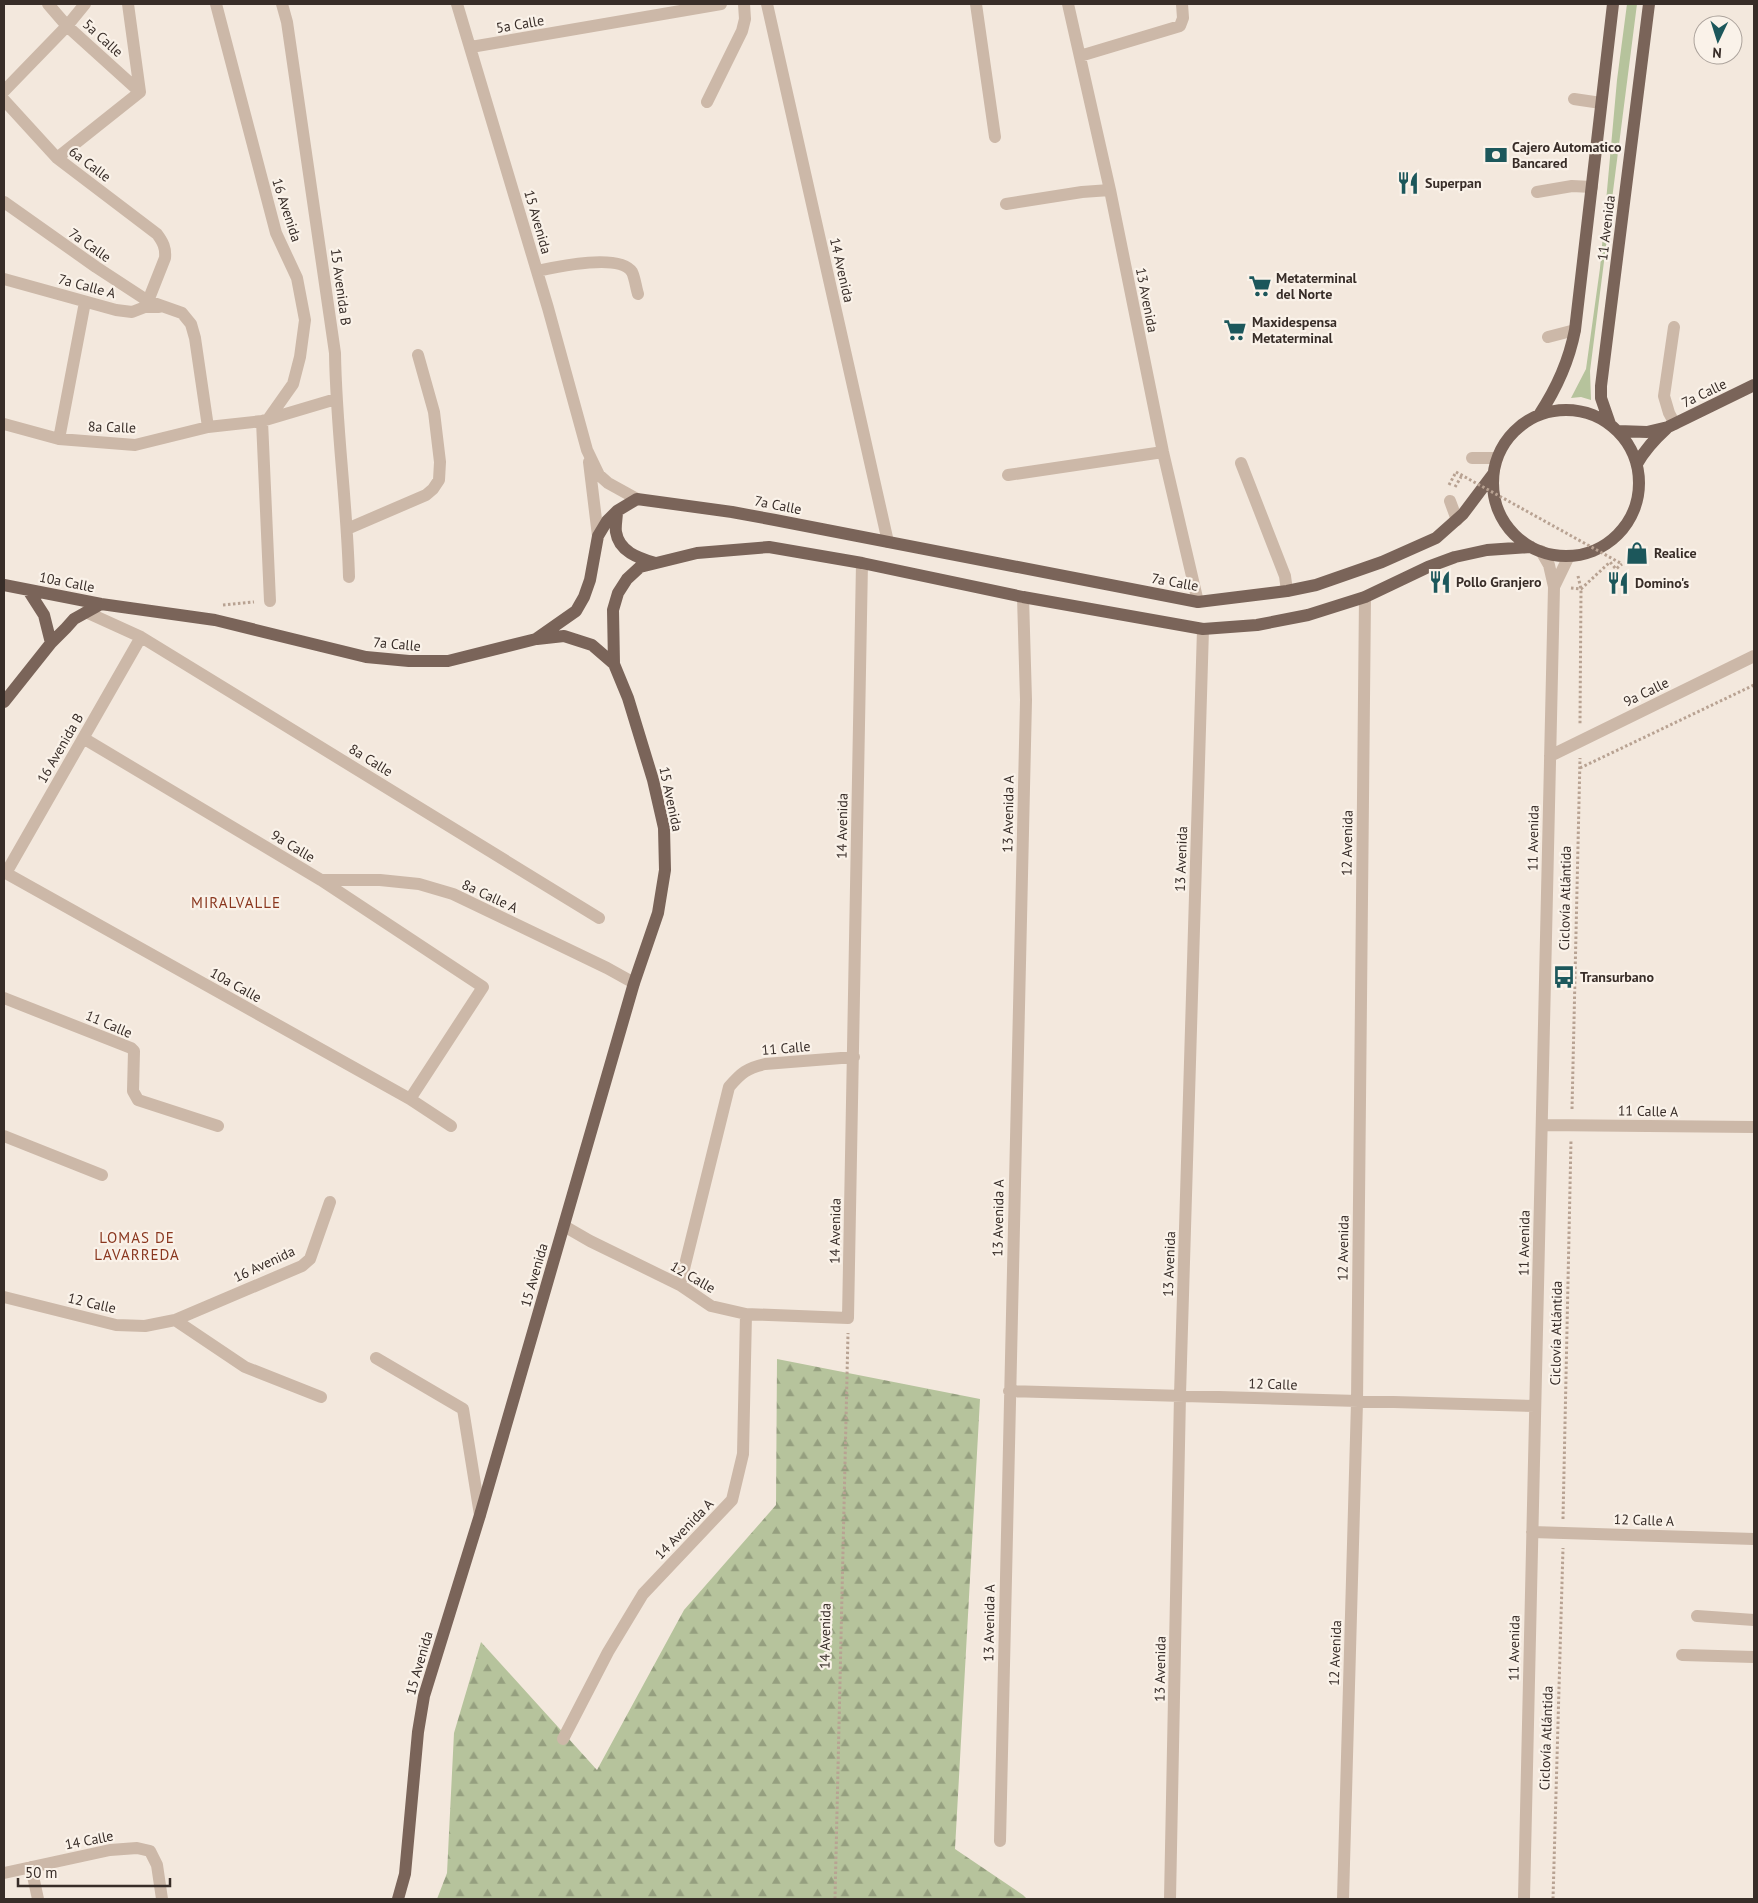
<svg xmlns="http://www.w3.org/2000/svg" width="1758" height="1903" font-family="'PT Sans',sans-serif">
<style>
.green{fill:#b6c39c}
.forest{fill:url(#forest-firs)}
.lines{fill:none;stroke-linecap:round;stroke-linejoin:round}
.path{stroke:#b8a292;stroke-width:3;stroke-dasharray:2.5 2.5;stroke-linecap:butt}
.minor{stroke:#ccb8a8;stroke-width:12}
.major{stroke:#7a6459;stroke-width:12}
.path-bridge{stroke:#b8a292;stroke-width:3;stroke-dasharray:2.5 2.5;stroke-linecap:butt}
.labels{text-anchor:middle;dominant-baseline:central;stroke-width:4.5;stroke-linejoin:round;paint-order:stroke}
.street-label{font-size:14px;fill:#382d28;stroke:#faf2e9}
.poi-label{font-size:14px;font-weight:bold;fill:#382d28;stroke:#faf2e9;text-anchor:start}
.neighbourhood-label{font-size:15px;letter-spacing:1px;fill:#8a371f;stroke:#faf2e9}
</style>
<defs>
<pattern id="forest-firs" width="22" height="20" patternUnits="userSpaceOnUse" patternTransform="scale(1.25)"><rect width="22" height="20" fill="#b6c39c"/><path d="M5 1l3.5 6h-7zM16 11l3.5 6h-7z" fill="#959f7f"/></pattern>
</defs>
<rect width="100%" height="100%" fill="#f3e8dd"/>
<path class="green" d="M 1627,4 L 1637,4 L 1590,371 L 1591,400 L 1581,397 L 1571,398 L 1586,369 L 1600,268 L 1617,80 Z"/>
<path class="forest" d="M 777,1359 L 980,1399 L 955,1849 L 1023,1895 L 1027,1899 L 437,1899 L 447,1873 L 454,1733 L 481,1642 L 597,1770 L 684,1610 L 776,1505 Z"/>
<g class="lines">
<path class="path" d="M 1449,485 L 1456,472
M 1455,487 L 1461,477 L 1463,478
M 1578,576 L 1581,589 L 1580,724
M 1571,588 L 1581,589 L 1610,562 L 1616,569 L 1622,564
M 223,605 L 254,602
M 1580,768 L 1754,685
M 1572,1109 L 1580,758
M 1563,1519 L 1571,1140
M 835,1899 L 848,1333
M 1553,1899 L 1563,1548"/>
<path class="minor" d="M 48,4 L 67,26 L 140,92
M 128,4 L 140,92
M 216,4 L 276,233 L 297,278 L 305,320 L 300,357 L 293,384 L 269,418
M 282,4 L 287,22 L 335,353 C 336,428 347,502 349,577
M 457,4 L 548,308 L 587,450 L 599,475 L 608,483 L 637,499
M 767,4 L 888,542
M 976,4 L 995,137
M 1068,4 L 1110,190 L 1163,452 L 1198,602
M 471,47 L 721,4
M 1080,56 L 1180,26 L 1183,18 L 1182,4
M 4,91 L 67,26 L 85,4
M 1574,99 L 1601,103
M 4,100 L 57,158 L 157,234 C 163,242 166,248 165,258 L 148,301
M 707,102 L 742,31 L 745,19 L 744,4
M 57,158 L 140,92
M 1537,192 L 1572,186 L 1592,187
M 4,202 L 96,267 L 148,301 L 182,313 L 191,324 L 195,338 L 208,427
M 1006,204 L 1082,192 L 1110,190
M 537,271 C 556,267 619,253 632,272 C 635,278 636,288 638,294
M 4,279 L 116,310 L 132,312 L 145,307 L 159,307
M 1674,327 L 1664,396 L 1669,413 L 1675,424
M 1548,337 L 1575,330
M 262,421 L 270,601
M 4,424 L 59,439 L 135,445 L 208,427 L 262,421 L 336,399
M 59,439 L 85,302
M 1472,458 L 1497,458
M 589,462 L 598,536
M 1241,463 L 1285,576 L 1287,591
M 1008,475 L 1163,452
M 1450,501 L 1457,520
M 347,529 L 426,495 L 433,489 L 439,480 L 440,462 L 434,412 L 418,355
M 1554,587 L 1569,556
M 86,612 L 141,637 L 599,918
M 83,738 L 321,880 L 483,987 L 410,1099
M 1550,756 L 1754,656
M 4,872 L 410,1099 L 451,1126
M 6,873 L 141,637
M 321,880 L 380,880 L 419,884 L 453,894 L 607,968 L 634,983
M 4,998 L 131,1048 L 134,1051 L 133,1091 L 138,1100 L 218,1126
M 1542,1125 L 1754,1127
M 4,1136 L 102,1175
M 564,1226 L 590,1241 L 680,1285 L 711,1306 L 746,1314 L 848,1318 L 862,563
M 680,1285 L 729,1087 C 741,1073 747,1068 765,1064 L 854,1057
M 4,1297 L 116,1325 L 145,1326 L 175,1320 L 302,1266 L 310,1259 L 330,1202
M 175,1320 L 245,1367 L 321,1397
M 376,1358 L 463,1409 L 480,1515
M 1009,1391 L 1535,1406
M 1532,1532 L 1754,1539
M 1697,1616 L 1754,1620
M 1682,1655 L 1754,1657
M 563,1739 L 608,1652 L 643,1594 L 732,1500 L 743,1454 L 746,1314
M 1000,1841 L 1026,700 L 1023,597
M 31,1867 L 38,1899
M 4,1873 L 110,1850 L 137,1848 L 150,1851 L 157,1865 L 162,1899
M 1170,1899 L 1180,1395 L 1203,629
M 1343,1899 L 1357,1402 L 1365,597
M 1524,1899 L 1554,587 L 1549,565 L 1541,551"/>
<path class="major" d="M1493 483a73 73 0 1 1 146 0a73 73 0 1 1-146 0Z
M 1539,415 C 1557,388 1569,361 1575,330 L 1613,4
M 1610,424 L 1601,398 L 1601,386 L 1649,4
M 1618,431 L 1647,432 L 1668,427 L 1754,385
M 1637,464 C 1645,449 1655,439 1667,428
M 617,511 C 617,518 615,526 616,532 C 619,552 639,558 655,563
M 4,585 L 101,604 L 215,620 L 366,657 L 409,661 L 448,661 L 536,639 L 576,611 L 584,597 L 590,580 L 598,536 L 607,521 L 617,511 L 637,499 L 732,512 L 775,520 L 1198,602 L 1287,591 L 1316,585 L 1382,562 L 1436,538 L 1463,514 L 1493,474
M 28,590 L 44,615 L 51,643
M 537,639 L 564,636 L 592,645 L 614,664
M 4,702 L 51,643 L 66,628 L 74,619 L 101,604
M 398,1899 L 405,1874 L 418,1732 L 424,1696 L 480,1515 L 634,983 L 658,913 L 665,870 L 664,828 L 653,780 L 628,698 L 614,664 L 613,610 L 618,593 L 627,579 L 640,567 L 697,553 L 769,547 L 862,563 L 1023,597 L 1203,629 L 1257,625 L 1308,615 L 1365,597 L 1428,567 L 1455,557 L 1487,550 L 1531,547"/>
<path class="path-bridge" d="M 1456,472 L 1622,564"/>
</g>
<defs>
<symbol id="bank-bare" viewBox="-9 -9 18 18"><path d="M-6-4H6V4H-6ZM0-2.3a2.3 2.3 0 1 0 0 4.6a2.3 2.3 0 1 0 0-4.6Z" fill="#1c575b" stroke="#faf2e9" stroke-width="2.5" paint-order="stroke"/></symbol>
<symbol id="restaurant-bare" viewBox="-9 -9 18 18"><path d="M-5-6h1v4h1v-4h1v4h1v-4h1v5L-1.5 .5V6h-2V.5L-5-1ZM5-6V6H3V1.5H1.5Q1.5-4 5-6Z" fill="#1c575b" stroke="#faf2e9" stroke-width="2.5" paint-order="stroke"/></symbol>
<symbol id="supermarket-bare" viewBox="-9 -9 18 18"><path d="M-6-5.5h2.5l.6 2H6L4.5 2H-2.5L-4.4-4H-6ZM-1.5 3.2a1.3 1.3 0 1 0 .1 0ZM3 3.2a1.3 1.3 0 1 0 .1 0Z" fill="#1c575b" stroke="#faf2e9" stroke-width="2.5" paint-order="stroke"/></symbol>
<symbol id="shop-bare" viewBox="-9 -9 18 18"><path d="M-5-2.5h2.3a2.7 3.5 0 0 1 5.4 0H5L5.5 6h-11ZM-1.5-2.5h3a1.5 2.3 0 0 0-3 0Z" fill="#1c575b" stroke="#faf2e9" stroke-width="2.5" paint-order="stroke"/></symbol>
<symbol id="bus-bare" viewBox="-9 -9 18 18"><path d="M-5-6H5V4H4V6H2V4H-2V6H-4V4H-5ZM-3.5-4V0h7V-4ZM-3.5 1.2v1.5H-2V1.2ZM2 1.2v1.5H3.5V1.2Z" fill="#1c575b" stroke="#faf2e9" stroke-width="2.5" paint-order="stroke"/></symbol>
</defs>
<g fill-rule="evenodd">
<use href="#bank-bare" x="1480" y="139" width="32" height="32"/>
<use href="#restaurant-bare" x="1392" y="167" width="32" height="32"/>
<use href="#supermarket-bare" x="1244" y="270" width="32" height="32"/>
<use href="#supermarket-bare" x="1219" y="314" width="32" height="32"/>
<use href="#shop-bare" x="1621" y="537" width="32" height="32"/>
<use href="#restaurant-bare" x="1424" y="566" width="32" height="32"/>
<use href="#restaurant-bare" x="1602" y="567" width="32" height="32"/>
<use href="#bus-bare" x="1548" y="961" width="32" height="32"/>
</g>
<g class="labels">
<g class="street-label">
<text transform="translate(520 24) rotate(-10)">5a Calle</text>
<text transform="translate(103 38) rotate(42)">5a Calle</text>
<text transform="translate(90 164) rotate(37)">6a Calle</text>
<text transform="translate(287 210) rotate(72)">16 Avenida</text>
<text transform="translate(538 222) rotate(74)">15 Avenida</text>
<text transform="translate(1606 228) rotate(-83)">11 Avenida</text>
<text transform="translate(90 245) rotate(35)">7a Calle</text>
<text transform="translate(842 270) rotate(77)">14 Avenida</text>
<text transform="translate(87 286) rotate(15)">7a Calle A</text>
<text transform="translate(341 287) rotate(82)">15 Avenida B</text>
<text transform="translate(1147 300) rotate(79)">13 Avenida</text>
<text transform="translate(1704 393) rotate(-26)">7a Calle</text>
<text transform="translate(112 427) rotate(2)">8a Calle</text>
<text transform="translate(778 505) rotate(11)">7a Calle</text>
<text transform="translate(67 582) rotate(11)">10a Calle</text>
<text transform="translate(1175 582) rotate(10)">7a Calle</text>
<text transform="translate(397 644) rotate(5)">7a Calle</text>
<text transform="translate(1646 692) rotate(-26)">9a Calle</text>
<text transform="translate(60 748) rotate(-60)">16 Avenida B</text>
<text transform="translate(371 760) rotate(32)">8a Calle</text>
<text transform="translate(671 799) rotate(78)">15 Avenida</text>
<text transform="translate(1008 814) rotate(-89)">13 Avenida A</text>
<text transform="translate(842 826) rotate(-89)">14 Avenida</text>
<text transform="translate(1533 838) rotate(-89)">11 Avenida</text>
<text transform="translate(1347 843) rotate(-89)">12 Avenida</text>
<text transform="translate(293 846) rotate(31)">9a Calle</text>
<text transform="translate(1181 859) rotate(-88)">13 Avenida</text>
<text transform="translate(490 896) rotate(25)">8a Calle A</text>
<text transform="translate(1565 898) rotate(-89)">Ciclovía Atlántida</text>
<text transform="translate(236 985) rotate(29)">10a Calle</text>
<text transform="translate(109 1024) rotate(23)">11 Calle</text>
<text transform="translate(786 1048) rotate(-5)">11 Calle</text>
<text transform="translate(1648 1111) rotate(1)">11 Calle A</text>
<text transform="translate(998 1218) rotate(-89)">13 Avenida A</text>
<text transform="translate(835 1231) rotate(-89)">14 Avenida</text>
<text transform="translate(1524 1243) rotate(-89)">11 Avenida</text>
<text transform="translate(1343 1248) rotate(-89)">12 Avenida</text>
<text transform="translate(264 1264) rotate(-25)">16 Avenida</text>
<text transform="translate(1169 1264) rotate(-88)">13 Avenida</text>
<text transform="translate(534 1275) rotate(-74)">15 Avenida</text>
<text transform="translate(693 1277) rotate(30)">12 Calle</text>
<text transform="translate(92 1303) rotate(13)">12 Calle</text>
<text transform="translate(1556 1333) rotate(-89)">Ciclovía Atlántida</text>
<text transform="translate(1273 1384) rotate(2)">12 Calle</text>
<text transform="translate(1644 1520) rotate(2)">12 Calle A</text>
<text transform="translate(684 1529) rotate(-46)">14 Avenida A</text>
<text transform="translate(989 1623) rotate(-89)">13 Avenida A</text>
<text transform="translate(825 1636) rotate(-89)">14 Avenida</text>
<text transform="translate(1514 1648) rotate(-89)">11 Avenida</text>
<text transform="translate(1335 1653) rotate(-88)">12 Avenida</text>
<text transform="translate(419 1663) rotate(-74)">15 Avenida</text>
<text transform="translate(1160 1669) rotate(-89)">13 Avenida</text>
<text transform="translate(1546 1738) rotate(-88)">Ciclovía Atlántida</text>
<text transform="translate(89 1840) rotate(-11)">14 Calle</text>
</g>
<g class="poi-label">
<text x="1512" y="147">Cajero Automatico<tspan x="1512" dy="16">Bancared</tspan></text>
<text x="1425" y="183">Superpan</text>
<text x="1276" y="278">Metaterminal<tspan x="1276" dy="16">del Norte</tspan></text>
<text x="1252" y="322">Maxidespensa<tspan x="1252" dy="16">Metaterminal</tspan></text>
<text x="1654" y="553">Realice</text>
<text x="1456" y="582">Pollo Granjero</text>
<text x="1635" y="583">Domino's</text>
<text x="1580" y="977">Transurbano</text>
</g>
<g class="neighbourhood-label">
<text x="236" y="902">MIRALVALLE</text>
<text x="137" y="1237">LOMAS DE<tspan x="137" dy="17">LAVARREDA</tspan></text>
</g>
</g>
<rect width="1758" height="1903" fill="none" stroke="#382d28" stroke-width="10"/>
<g transform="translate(1718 40) rotate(184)"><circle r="24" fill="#faf2e9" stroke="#aca39c"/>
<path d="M0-4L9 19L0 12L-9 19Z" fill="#1c575b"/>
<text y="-8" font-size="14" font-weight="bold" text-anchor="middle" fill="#382d28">N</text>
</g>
<path d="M18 1878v8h152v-8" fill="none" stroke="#382d28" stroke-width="2.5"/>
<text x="25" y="1878" font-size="15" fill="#382d28" stroke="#faf2e9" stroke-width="4" paint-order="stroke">50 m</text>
</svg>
